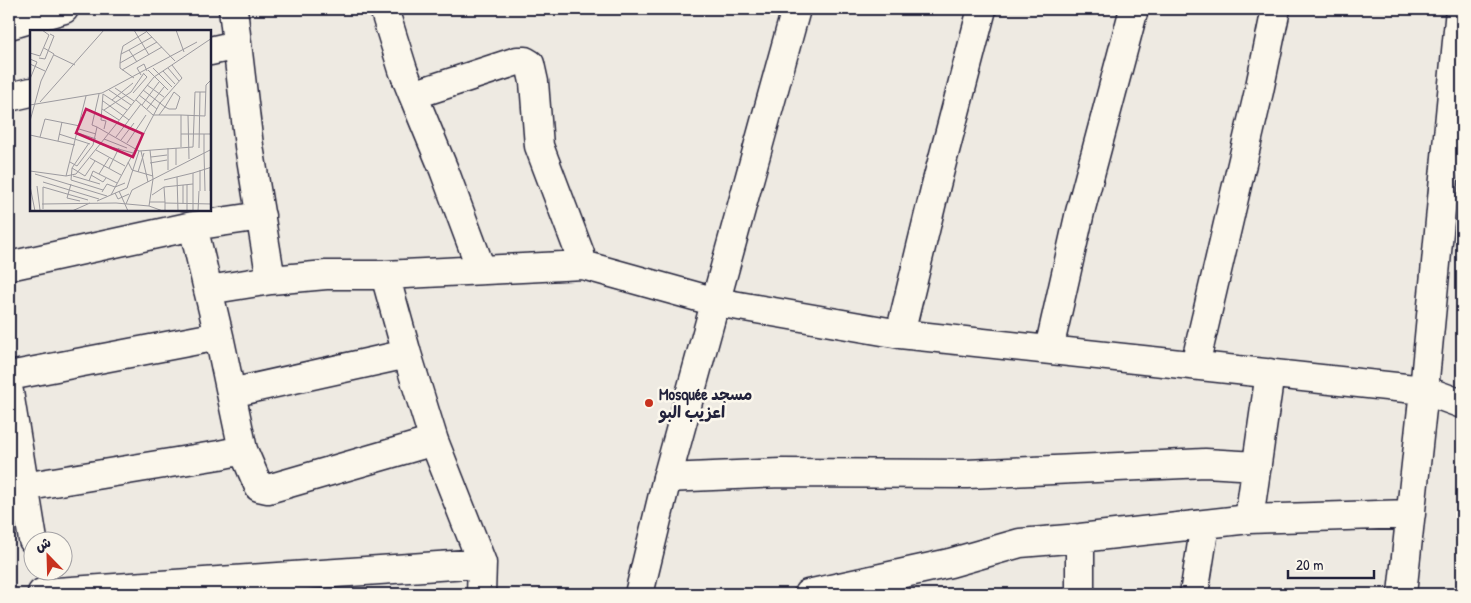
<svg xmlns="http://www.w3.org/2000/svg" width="1471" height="603" font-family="'Patrick Hand','Playpen Sans Arabic',sans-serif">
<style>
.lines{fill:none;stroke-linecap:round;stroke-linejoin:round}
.street-casing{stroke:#22223b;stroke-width:31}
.secondary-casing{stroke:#22223b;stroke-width:31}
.street{stroke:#fbf7ec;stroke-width:28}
.secondary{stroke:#fbf7ec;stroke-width:28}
.poi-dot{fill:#c8321e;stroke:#fbf7ec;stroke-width:2}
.labels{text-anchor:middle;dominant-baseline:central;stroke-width:5;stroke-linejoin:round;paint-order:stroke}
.poi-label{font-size:16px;font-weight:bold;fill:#22223b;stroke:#fbf7ec;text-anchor:start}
.inset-road{fill:none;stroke:#9c9a9f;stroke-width:1}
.view{fill:#c2185b;fill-opacity:0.15;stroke:#c2185b;stroke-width:2.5}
.inset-edge{fill:none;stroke:#22223b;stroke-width:2.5}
</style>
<rect width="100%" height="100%" fill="#eeeae2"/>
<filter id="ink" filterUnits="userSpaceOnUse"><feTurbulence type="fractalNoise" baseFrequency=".02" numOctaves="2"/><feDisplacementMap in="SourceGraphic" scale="10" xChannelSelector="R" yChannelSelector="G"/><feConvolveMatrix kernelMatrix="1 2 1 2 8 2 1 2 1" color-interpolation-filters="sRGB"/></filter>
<g filter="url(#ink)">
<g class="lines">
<defs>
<path id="street" d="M 233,9 L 249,146 L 271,280 L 326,275 L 385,275
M 384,9 L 403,70 L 413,95 L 517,61 L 525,61 L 530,64 L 534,82 L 539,146 L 580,254
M 9,25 L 64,9
M 210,51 L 237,45
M 413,95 L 444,170 L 481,269
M 9,97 L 31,92
M 193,226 L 219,336 L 243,450
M 9,266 L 193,226 L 261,216
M 208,290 L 271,280
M 900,334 L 936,185 L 982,9
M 1049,349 L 1080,212 L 1134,9
M 1195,365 L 1259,91 L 1276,9
M 9,376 L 219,336
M 9,392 L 33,540
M 231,393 L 407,354
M 667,478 L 781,473 L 967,474 L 1205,463 L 1257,466
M 23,487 L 219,455 L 243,450 L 259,487 L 268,489 L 434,441
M 1249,519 L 1270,373
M 1080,538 L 1080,594
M 42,593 L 482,563
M 481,594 L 482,563 L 434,441 L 407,354 L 385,275 L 583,265 L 716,302 L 900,334 L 1424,390 L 1462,404
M 808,594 L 950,563 L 1020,543 L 1080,538 L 1249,519 L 1411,514
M 1194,594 L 1205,524
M 1402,594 L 1424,390 L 1460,9"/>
<path id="secondary" d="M 639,594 L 667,478 L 796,9"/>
</defs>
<use href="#street" class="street-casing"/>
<use href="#secondary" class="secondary-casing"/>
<use href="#street" class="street"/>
<use href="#secondary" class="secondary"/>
</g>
</g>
<circle class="poi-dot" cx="649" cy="403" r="5"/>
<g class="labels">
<g class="poi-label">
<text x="659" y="394">Mosquée مسجد<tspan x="659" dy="18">اعزيب البو</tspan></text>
</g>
</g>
<g transform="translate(30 30)">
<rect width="181" height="181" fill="#eeeae2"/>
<path class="inset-road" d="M 104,0 L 119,25M 115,0 L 145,31M 146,0 L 154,22M 0,23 L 10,26 L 19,5 L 12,0M 91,24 L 93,16 L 116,2M 24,25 L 45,35M 9,28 L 15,29 L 24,6 L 20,4M 0,29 L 7,32 L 0,49M 107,32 L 99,20 L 122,7M 90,33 L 91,24 L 99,20M 0,34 L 15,41M 123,38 L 142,57M 138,38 L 149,51M 92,40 L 132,17M 118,40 L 138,60M 133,41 L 145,54M 111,45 L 107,38 L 114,34 L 117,41M 104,48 L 90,38 L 90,33 L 127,12M 117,55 L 134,67M 85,58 L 104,71M 79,60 L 101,75M 113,60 L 135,77 L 129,85M 144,62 L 150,67 L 146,79 L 139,79 L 135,77 ZM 103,63 L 117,47 L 114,44M 73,64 L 71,90 L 76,91 L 74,99M 73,64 L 97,80M 109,65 L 127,79M 82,70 L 103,53M 106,70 L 123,85 L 151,85 L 151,117M 73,71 L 99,90 L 111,74M 10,72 L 74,0M 0,75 L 72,63 L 167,12M 112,75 L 129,52M 72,79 L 89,90M 117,79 L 134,57M 74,80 L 101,62 L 114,43M 151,85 L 175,86 L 176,55 L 182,49M 158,85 L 159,129M 0,91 L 11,51 L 24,24 L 14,18M 67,97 L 62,95 L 69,64M 49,99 L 66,104M 48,103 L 66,109M 29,104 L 60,114M 151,104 L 182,104M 174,104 L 174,122M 0,105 L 45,115M 10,107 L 15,89 L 50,96M 86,107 L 99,90M 74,109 L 97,118M 91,110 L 104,93M 28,111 L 32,92M 59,113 L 42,138 L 55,146 L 65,131M 97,113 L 116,85M 70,114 L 103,123M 138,118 L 138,140M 146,118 L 146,135M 169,118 L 170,62M 66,120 L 95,136M 111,121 L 118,152M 174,122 L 175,161M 121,127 L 137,125M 60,128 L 91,145M 40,132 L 47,136 L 63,115 L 67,97 L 109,121 L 163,117 L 165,62 L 176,62M 98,132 L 102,140 L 123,146M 120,133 L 137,130M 180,137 L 180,161M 42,138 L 41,150 L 73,160M 79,138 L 89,118M 0,141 L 36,146 L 46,144 L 124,47 L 182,8M 108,142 L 114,123M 5,144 L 77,166M 69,144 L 79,128M 61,145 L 73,152 L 76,148M 36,146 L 56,66M 43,146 L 70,154M 147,147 L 148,181M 134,150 L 163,143M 59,151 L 63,141 L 87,153M 13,152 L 69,169M 41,154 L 37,168 L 50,171M 0,156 L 5,181M 7,156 L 10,180M 13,157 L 58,170M 13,157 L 13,179M 134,157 L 135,172M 89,161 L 98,181M 170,161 L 170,140M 72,162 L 77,154 L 85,157 L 95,153M 85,163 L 88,169 L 99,164M 81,165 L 130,73 L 152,48 L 142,35M 122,165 L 134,157 L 163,154M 67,171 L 97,158 L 109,121M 120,172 L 135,172 L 135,181M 135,173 L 182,174M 12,174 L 86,173 L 119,176 L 133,181M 96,174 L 102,160 L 182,119M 153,174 L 153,155M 119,176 L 123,149 L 120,120M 42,181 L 60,173M 157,181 L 157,155M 163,181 L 163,143 L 182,137M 168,181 L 169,161"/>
<path class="view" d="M 56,79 L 113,104 L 103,127 L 46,103 Z"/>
<rect width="181" height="181" class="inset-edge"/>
</g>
<rect width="1471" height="603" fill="none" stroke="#fbf7ec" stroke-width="30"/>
<rect x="15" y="15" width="1441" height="573" fill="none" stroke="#22223b" stroke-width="2" filter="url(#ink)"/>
<g transform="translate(48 556) rotate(337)"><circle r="24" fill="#fbf7ec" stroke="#a4a2a5"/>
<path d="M0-4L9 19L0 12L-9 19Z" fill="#c8321e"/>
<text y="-8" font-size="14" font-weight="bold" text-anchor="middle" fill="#22223b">ش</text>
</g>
<path d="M1288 570v8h86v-8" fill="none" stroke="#22223b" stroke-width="2.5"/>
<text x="1296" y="570" font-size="15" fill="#22223b" stroke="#fbf7ec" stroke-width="4" paint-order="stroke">20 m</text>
</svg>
